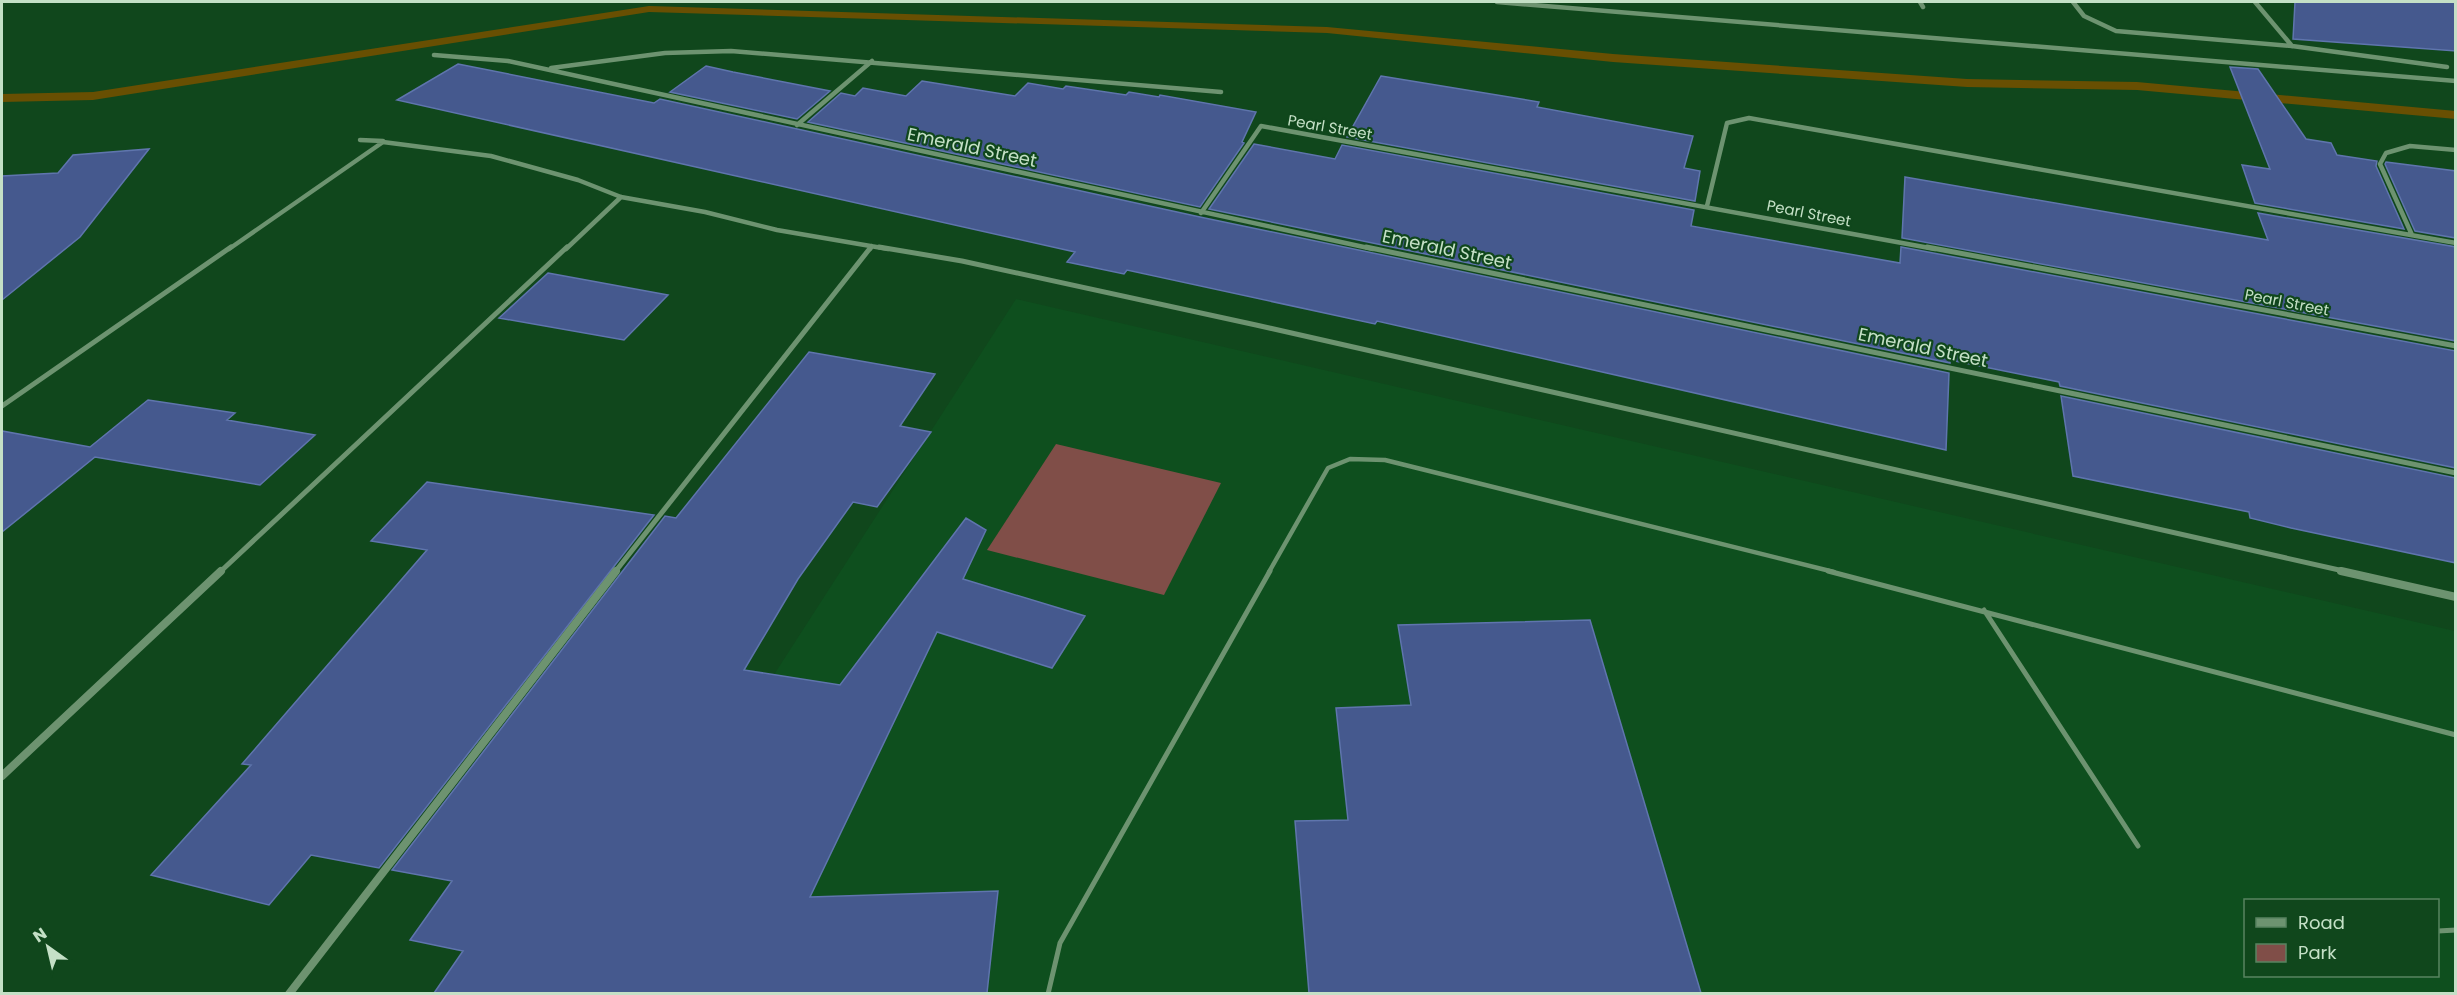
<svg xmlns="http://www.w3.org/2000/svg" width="2457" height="995" font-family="Poppins,sans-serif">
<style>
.built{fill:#0e4f1e;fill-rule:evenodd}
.green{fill:#804e48}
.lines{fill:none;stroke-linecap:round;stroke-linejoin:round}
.stream{fill:#684f02;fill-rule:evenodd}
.building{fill:#45598e;stroke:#5f75ad;stroke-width:1.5}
.lane-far1{stroke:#6d9370;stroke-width:4.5}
.lane{stroke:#6d9370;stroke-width:5}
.street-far2{stroke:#6d9370;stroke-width:4.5}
.street-far1{stroke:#6d9370;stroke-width:5}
.street{stroke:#6d9370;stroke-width:8}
.labels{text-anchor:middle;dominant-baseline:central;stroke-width:4.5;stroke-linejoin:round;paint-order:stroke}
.far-street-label{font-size:15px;fill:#c4e0c6;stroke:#10471c}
.street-label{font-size:18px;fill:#c4e0c6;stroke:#10471c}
</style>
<rect width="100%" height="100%" fill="#10471c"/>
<path class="built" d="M 1016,299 L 2455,631 L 2455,993 L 572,994 L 625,906 ZM 2246,900 L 2438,900 L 2438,976 L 2246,976 Z"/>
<path class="green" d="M 1056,444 L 1221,483 L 1164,595 L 987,550 Z"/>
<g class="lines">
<path class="stream" d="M 649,6 L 1327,27 L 1613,54 L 1967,79 L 2137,82 L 2456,111 L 2456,119 L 2137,90 L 1967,87 L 1613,62 L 1327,33 L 649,12 L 93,100 L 2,102 L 2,94 L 93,92 Z"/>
</g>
<path class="building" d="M 2295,2 L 2456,2 L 2456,51 L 2293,39 Z
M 458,64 L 654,103 L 660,99 L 1200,217 L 1949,373 L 1946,450 L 1377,321 L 1375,324 L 1127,270 L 1124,274 L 1067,262 L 1075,252 L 397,100 Z
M 706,66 L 733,72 L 830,91 L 797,119 L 670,92 Z
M 2230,67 L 2258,69 L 2306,139 L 2331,143 L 2337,155 L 2377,161 L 2376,166 L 2404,229 L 2255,203 L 2242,165 L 2270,169 Z
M 1381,76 L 1539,102 L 1537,107 L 1693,136 L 1684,168 L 1700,171 L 1695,201 L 1347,137 Z
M 922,81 L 1015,96 L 1028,83 L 1063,89 L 1066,86 L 1126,95 L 1129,92 L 1159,97 L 1160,95 L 1256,112 L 1242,142 L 1244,143 L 1200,207 L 808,122 L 841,93 L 855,96 L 863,88 L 906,96 Z
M 1254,144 L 1335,159 L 1342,145 L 1694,210 L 1691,226 L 1900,263 L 1901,247 L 2456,351 L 2456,468 L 2060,386 L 2059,382 L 1950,360 L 1950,363 L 1209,209 Z
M 149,149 L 80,237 L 2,300 L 2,176 L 58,173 L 73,155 Z
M 2386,162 L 2456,171 L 2456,238 L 2415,231 L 2385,164 Z
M 1905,177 L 2268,240 L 2258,213 L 2456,247 L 2456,341 L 1902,238 Z
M 548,273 L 668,295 L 624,340 L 499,318 Z
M 809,352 L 935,374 L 900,426 L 931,432 L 877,507 L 853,502 L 798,579 L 744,670 L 840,685 L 966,518 L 986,530 L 963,579 L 1085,616 L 1052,668 L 937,632 L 810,897 L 998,891 L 987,993 L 434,993 L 463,951 L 410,940 L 452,881 L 392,870 L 665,516 L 676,518 Z
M 2061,396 L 2456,478 L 2456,563 L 2291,528 L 2250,518 L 2249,512 L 2073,476 Z
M 148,400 L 235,413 L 227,420 L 315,435 L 260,485 L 95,457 L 2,532 L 2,431 L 90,447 Z
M 427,482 L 654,515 L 379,868 L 311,855 L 269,905 L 151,875 L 251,765 L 242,764 L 427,550 L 371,541 Z
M 1590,620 L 1701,993 L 1309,993 L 1295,821 L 1348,820 L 1336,708 L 1411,705 L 1398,625 Z"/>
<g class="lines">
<path class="lane-far1" d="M 1269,572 L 1328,468 L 1350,459 L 1385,460 L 1834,572"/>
<path class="lane" d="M 1828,571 L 2456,735
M 1984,610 L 2138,846
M 2438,931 L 2456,930
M 1048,994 L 1060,943 L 1270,571"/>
<path class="street-far2" d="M 1497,2 L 2456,81
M 1920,2 L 1923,7
M 2073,2 L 2084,16 L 2116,31 L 2292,46 L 2447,67
M 2255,2 L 2292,46
M 434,55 L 508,61 L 1373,249
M 551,68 L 665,53 L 731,51 L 1221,92
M 797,125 L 872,61
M 360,140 L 383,141
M 1707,206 L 1727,123 L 1749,118 L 2456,243
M 1201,213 L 1261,126 L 1935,249
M 2412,235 L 2380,164 L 2386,153 L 2410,146 L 2456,150
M 229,249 L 383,142 L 491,156 L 578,180 L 621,197 L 705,212 L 777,230 L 888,249
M 566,249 L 621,197
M 870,249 L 872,246"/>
<path class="street-far1" d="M 879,247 L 962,261 L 1256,325 L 2348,572
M 1366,247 L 2456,473
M 1927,247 L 2456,346
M 2,406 L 231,247
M 220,572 L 567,247
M 615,572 L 871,247"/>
<path class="street" d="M 2341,571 L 2456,597
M 2,776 L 221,571
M 289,994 L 616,571"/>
</g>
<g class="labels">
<g class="far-street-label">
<text transform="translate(1330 127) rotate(10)">Pearl Street</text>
<text transform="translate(1809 213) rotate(11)">Pearl Street</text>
<text transform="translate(2287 302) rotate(11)">Pearl Street</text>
</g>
<g class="street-label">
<text transform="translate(972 147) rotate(12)">Emerald Street</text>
<text transform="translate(1447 249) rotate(12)">Emerald Street</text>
<text transform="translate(1923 347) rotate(12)">Emerald Street</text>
</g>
</g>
<rect width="2457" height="995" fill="none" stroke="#c4e0c6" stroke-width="6"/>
<rect x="2244" y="899" width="195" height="78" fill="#10471c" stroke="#588460" stroke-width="1.5"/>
<rect x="2256" y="918" width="30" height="9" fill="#6d9370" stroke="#588460" stroke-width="1.5"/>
<text x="2298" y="929" font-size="18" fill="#c4e0c6">Road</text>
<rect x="2256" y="944" width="30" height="18" fill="#804e48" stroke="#588460" stroke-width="1.5"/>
<text x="2298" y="959" font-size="18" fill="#c4e0c6">Park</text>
<g transform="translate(48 947) rotate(326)" stroke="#10471c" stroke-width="4.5" paint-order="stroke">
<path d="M0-4.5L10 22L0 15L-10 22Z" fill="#c4e0c6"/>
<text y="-9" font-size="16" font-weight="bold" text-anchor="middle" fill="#c4e0c6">N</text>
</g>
</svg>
